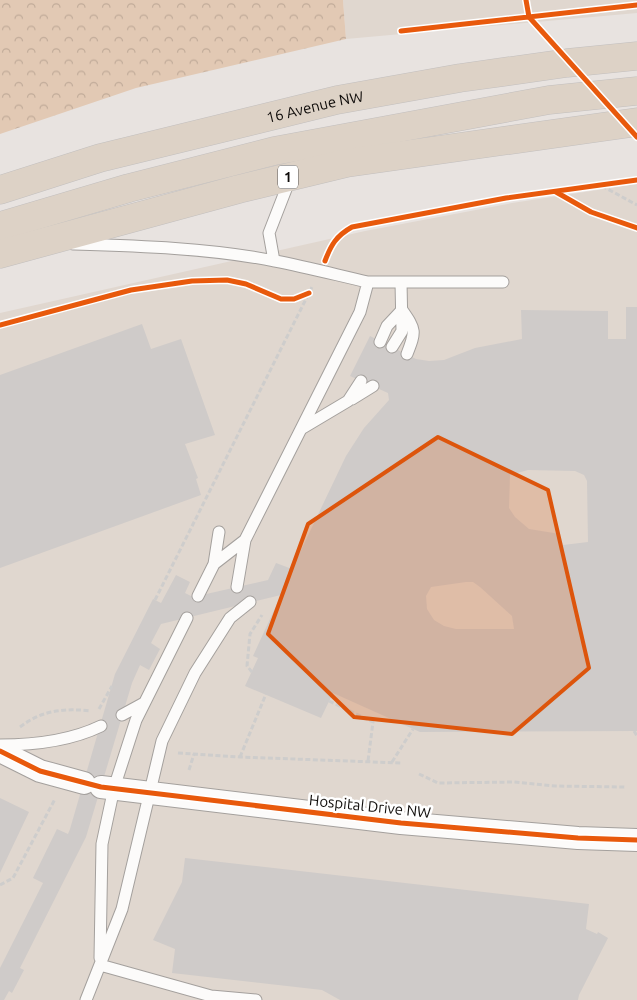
<svg xmlns="http://www.w3.org/2000/svg" width="637" height="1000" font-family="Ubuntu,sans-serif">
<style>
.built{fill:#e0d7cf}
.park{fill:url(#park-crowns)}
.building{fill:#cfcbc9;fill-rule:evenodd}
.lines{fill:none;stroke-linecap:round;stroke-linejoin:round}
.lane-casing{stroke:#a4a09d;stroke-width:13}
.street-casing{stroke:#a4a09d;stroke-width:24}
.highway-casing{stroke:#c2bfbe;stroke-width:29}
.path{stroke:#cecdcc;stroke-width:3;stroke-dasharray:5 2.5;stroke-linecap:butt}
.lane{stroke:#fcfbfa;stroke-width:11}
.street{stroke:#fcfbfa;stroke-width:22}
.highway{stroke:#ddd2c6;stroke-width:28}
.cycleway-casing{stroke:#fff;stroke-width:8}
.cycleway{stroke:#e8590c;stroke-width:5}
.marked{fill:#dd550c;fill-opacity:0.2;stroke:#dd550c;stroke-width:4;stroke-linejoin:round}
.labels{text-anchor:middle;dominant-baseline:central;stroke-width:5;stroke-linejoin:round;paint-order:stroke}
.shield{fill:#fff;stroke:#575554;stroke-width:1}
.shield-label{font-size:14px;font-weight:bold;fill:#0f0c0a}
.street-label{font-size:15px;fill:#0f0c0a;stroke:#fff}
</style>
<defs>
<pattern id="park-crowns" width="20" height="18" patternUnits="userSpaceOnUse" patternTransform="scale(1.25)"><rect width="20" height="18" fill="#e2c9b4"/><path d="M2 6a3 3 0 1 1 6 0M12 15a3 3 0 1 1 6 0" fill="none" stroke="#c1ab99"/></pattern>
</defs>
<rect width="100%" height="100%" fill="#e8e3e0"/>
<path class="built" d="M 343,0 L 637,0 L 637,13 L 346,39 Z
M 637,184 L 637,1000 L 0,1000 L 0,313 L 365,231 L 512,203 Z"/>
<path class="park" d="M 0,0 L 343,0 L 346,39 L 136,88 L 0,134 Z"/>
<path class="building" d="M 626,307 L 637,307 L 637,731 L 420,732 L 333,693 L 321,718 L 245,686 L 258,658 L 253,656 L 281,595 L 161,624 L 151,643 L 160,649 L 149,670 L 140,665 L 132,683 L 86,837 L 20,968 L 24,970 L 12,993 L 9,991 L 4,1000 L 0,1000 L 0,968 L 43,883 L 33,878 L 57,829 L 68,834 L 70,829 L 115,674 L 153,599 L 161,603 L 176,575 L 190,582 L 185,593 L 193,597 L 268,580 L 276,563 L 292,569 L 346,456 L 364,428 L 389,400 L 388,393 L 350,376 L 370,336 L 416,359 L 429,361 L 444,360 L 475,348 L 522,339 L 521,310 L 608,311 L 608,339 L 626,339 ZM 528,470 L 575,471 L 584,475 L 587,481 L 588,542 L 563,545 L 560,534 L 529,529 L 515,517 L 509,508 L 510,475 ZM 466,582 L 473,582 L 480,587 L 512,616 L 514,629 L 456,629 L 444,626 L 434,620 L 427,609 L 426,596 L 431,587 Z
M 142,324 L 151,349 L 181,339 L 215,435 L 185,444 L 198,478 L 196,479 L 201,495 L 0,568 L 0,375 Z
M 0,798 L 29,812 L 0,873 Z
M 185,858 L 589,904 L 586,929 L 597,934 L 598,932 L 608,938 L 579,995 L 578,1000 L 340,1000 L 322,990 L 172,973 L 175,949 L 153,940 L 182,882 Z"/>
<g class="lines">
<defs>
<path id="lane" d="M 73,244 C 140,246 209,248 275,261 C 306,267 337,275 368,282 L 360,312 L 245,540 L 237,587
M 274,261 L 269,233 L 290,179
M 368,282 L 503,282
M 380,342 L 387,326 L 402,310 C 416,330 416,331 407,354
M 392,347 L 402,331 L 401,282
M 352,399 L 373,386
M 301,429 L 348,401 L 361,381
M 214,564 L 245,540
M 198,596 L 214,564 L 219,532
M 122,715 L 144,703
M 0,745 C 34,745 70,741 101,726
M 100,958 L 102,844 L 114,788 L 136,720 L 187,618
M 100,965 L 211,996 L 256,1000
M 86,1000 L 122,909 L 162,741 L 195,673 L 230,618 L 250,602"/>
<path id="street" d="M 0,751 L 40,771 L 84,783
M 101,787 L 401,823 L 578,838 L 637,840"/>
<g id="highway">
<path id="s1" d="M 0,190 L 100,158 L 337,100 L 460,78 L 567,63 L 637,56"/>
<path d="M 0,226 L 129,188 L 274,151 L 549,100 L 637,91"/>
<path d="M 0,254 L 239,189 L 347,163 L 637,122"/>
</g>
</defs>
<use href="#lane" class="lane-casing"/>
<use href="#street" class="street-casing"/>
<use href="#highway" class="highway-casing"/>
<path class="path" d="M 602,186 L 637,205
M 155,600 L 313,285
M 252,672 L 247,666 L 250,634 L 262,615
M 329,701 L 373,722 L 368,761
M 99,709 L 112,686
M 20,727 C 42,710 64,708 91,711
M 634,731 L 637,736
M 178,753 L 240,757 L 401,763
M 240,757 L 266,694
M 392,762 L 413,729
M 189,770 L 194,754
M 419,774 L 438,783 L 514,782 L 555,786 L 625,787
M 0,885 L 13,878 L 55,799"/>
<use href="#lane" class="lane"/>
<use href="#street" class="street"/>
<use href="#highway" class="highway"/>
<defs>
<path id="cycleway" d="M 526,0 L 529,17 L 637,137
M 401,31 L 637,5
M 556,192 L 591,212 L 637,228
M 325,261 C 331,245 336,236 352,227 L 506,198 L 637,180
M 0,325 L 131,290 L 192,281 L 227,280 L 246,284 L 281,299 L 294,299 L 309,293
M 0,751 L 40,771 L 101,787 L 401,823 L 578,838 L 637,840"/>
</defs>
<use href="#cycleway" class="cycleway-casing"/>
<use href="#cycleway" class="cycleway"/>
</g>
<path class="marked" d="M 438,437 L 548,490 L 589,668 L 512,734 L 354,717 L 268,634 L 308,524 Z"/>
<g class="labels">
<rect class="shield" x="278" y="165.5" width="20" height="23" rx="4"/>
<g class="shield-label">
<text x="288" y="177">1</text>
</g>
<g class="street-label">
<text stroke="none"><textPath href="#s1" startOffset="326">16 Avenue NW</textPath></text>
<text transform="translate(370 806) rotate(6)">Hospital Drive NW</text>
</g>
</g>
</svg>
